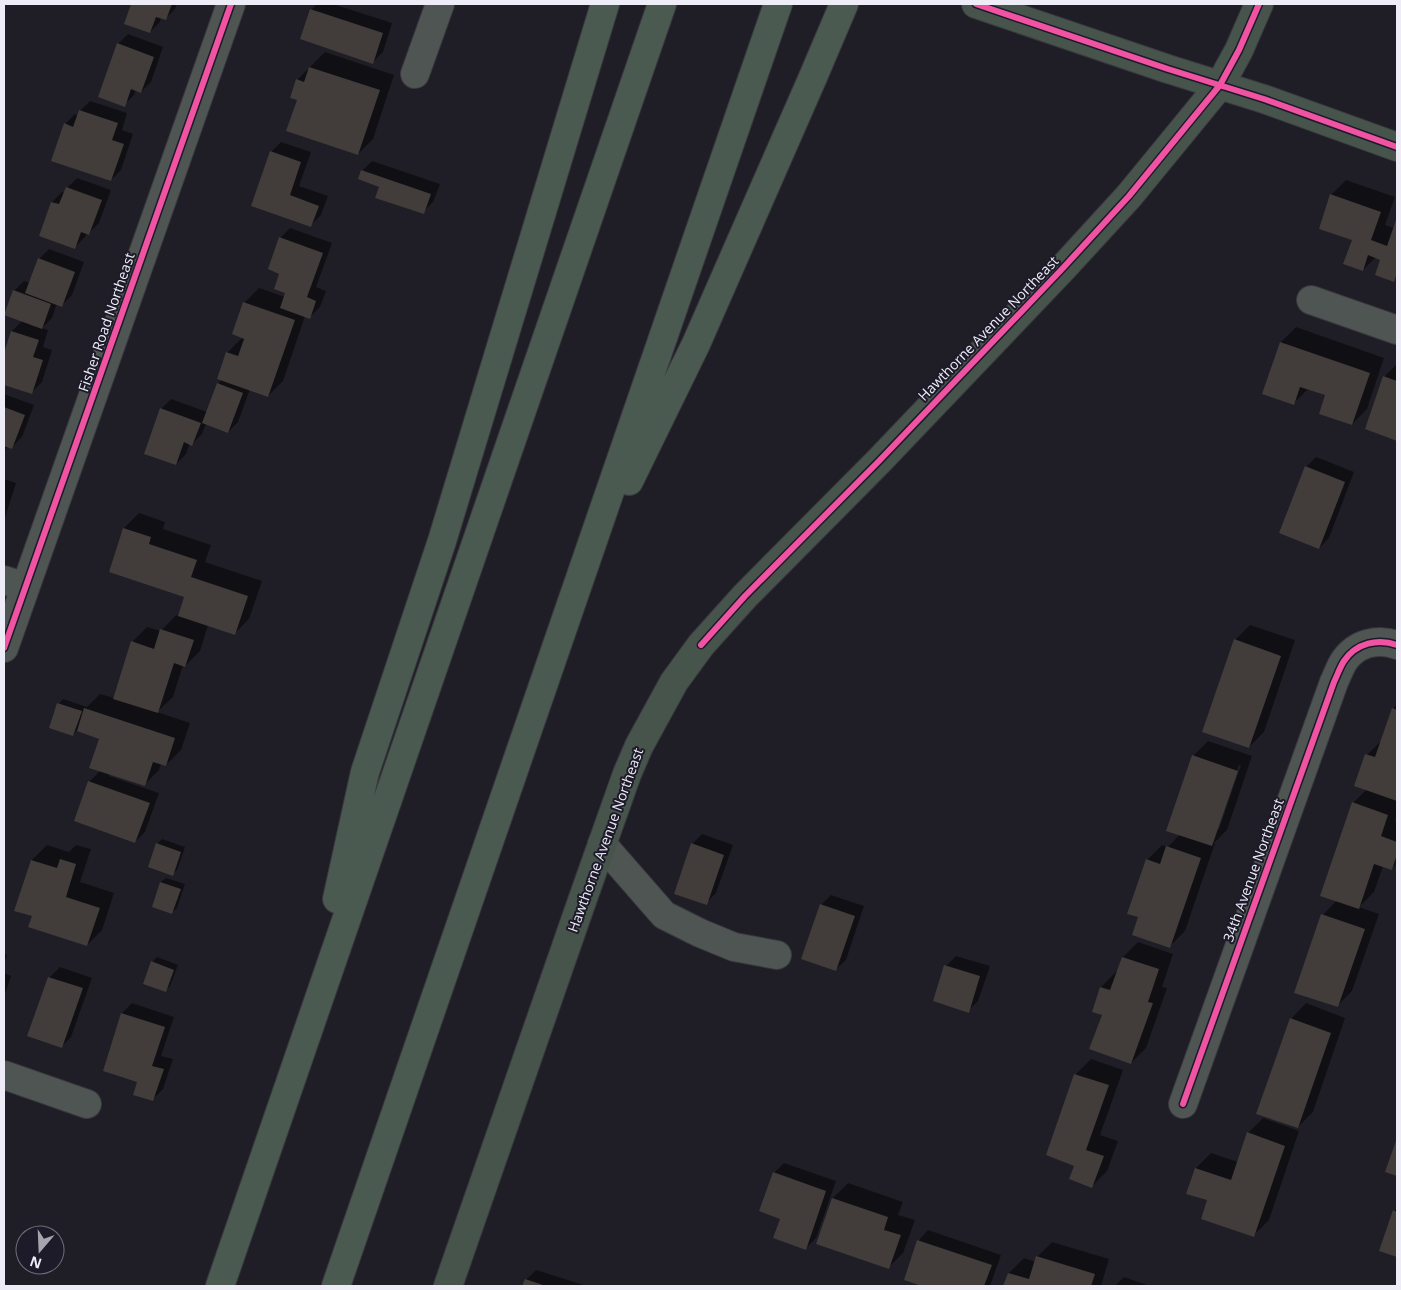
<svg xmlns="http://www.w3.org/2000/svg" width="1401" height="1290" font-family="'Open Sans',sans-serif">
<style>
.shadow{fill:#0007;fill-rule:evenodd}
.building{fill:#423c3a}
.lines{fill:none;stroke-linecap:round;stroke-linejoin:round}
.minor-casing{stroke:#39383e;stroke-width:30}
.major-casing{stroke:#39383e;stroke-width:30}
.highway-casing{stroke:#39383e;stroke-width:30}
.minor{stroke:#4e5552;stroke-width:28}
.major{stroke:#47544c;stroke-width:28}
.highway{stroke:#4b5a51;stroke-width:28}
.cycleway-casing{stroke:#1d1a29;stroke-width:9}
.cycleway{stroke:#f153a3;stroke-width:6}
.labels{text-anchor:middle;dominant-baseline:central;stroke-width:4;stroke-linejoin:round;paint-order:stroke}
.street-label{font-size:14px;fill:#eeedf7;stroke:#1d1a29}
</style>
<rect width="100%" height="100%" fill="#1f1e26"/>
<path class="shadow" d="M 132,4 L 177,4 L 175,9 L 165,19 L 161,17 L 160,22 L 150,32 L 125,23 Z
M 317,4 L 333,4 L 392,23 L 383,52 L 373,62 L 311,10 Z
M 128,34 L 163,47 L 151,82 L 141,92 L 136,90 L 134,95 L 124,105 L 118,44 Z
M 325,52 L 394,75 L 373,139 L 358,154 L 298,99 L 297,80 Z
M 90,101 L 127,113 L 122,130 L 133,134 L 121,170 L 111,180 L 65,124 L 75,114 L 78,116 L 80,111 Z
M 281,142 L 311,152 L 299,186 L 328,196 L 321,215 L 311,225 L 252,205 L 271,152 Z
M 372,161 L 440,184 L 433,202 L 423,212 L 380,186 L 362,171 Z
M 77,178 L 111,190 L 99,223 L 89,233 L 87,233 L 85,237 L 75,247 L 52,202 L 62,192 L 65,193 L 67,188 Z
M 1346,180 L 1395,197 L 1385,225 L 1394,228 L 1397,219 L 1397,277 L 1394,280 L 1382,259 L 1376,257 L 1363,270 L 1354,239 L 1331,195 Z
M 290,228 L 332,243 L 316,287 L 326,291 L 320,307 L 310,317 L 305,316 L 283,381 L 268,396 L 250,389 L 238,422 L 228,432 L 206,424 L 202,434 L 192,444 L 190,443 L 186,454 L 176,464 L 161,409 L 171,399 L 207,412 L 218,384 L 222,379 L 227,353 L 243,337 L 244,303 L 259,288 L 285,297 L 287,292 L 281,273 L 280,238 Z
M 49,249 L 84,262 L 72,295 L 62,305 L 57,303 L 52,318 L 42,328 L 48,330 L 43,347 L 52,350 L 42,382 L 32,392 L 4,384 L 4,357 L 12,331 L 23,320 L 14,291 L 24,281 L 30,283 L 39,259 Z
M 1296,327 L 1384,358 L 1367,409 L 1352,424 L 1327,395 L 1309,388 L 1293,404 L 1263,394 L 1281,342 Z
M 1397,364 L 1397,439 L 1366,429 L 1384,377 Z
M 4,394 L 34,405 L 22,437 L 12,447 L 7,446 L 4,453 Z
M 1316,457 L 1354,472 L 1329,538 L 1319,548 L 1306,467 Z
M 4,479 L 16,483 L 4,521 Z
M 139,513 L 165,522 L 163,529 L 211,545 L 205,562 L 262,581 L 249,619 L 234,634 L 208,625 L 200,651 L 185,666 L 183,665 L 173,697 L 157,712 L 190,723 L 181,750 L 166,765 L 161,763 L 159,770 L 144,785 L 110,773 L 109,776 L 159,793 L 145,832 L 135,842 L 89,782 L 101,770 L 101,738 L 77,730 L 73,735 L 59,704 L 63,699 L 87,707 L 100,694 L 114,698 L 132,642 L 147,627 L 161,631 L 176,615 L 179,616 L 186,596 L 124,528 Z
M 1250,625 L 1295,640 L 1264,732 L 1249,747 L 1235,640 Z
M 1397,704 L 1397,816 L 1395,821 L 1397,822 L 1397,863 L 1392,869 L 1383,866 L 1374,892 L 1359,907 L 1379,914 L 1352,991 L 1337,1006 L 1323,915 L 1337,900 L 1353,803 L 1367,789 L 1367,755 L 1382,740 L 1393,709 Z
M 1208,741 L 1252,756 L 1227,830 L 1214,843 L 1215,843 L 1185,931 L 1170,946 L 1140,917 L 1147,860 L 1162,845 L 1168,847 L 1180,834 L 1193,756 ZM 1239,765 L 1241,765 L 1219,829 L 1217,829 Z
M 702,834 L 733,845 L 716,893 L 706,903 L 692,844 Z
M 162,839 L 185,847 L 177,870 L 172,874 L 157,844 Z
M 47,845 L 69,852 L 76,845 L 91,849 L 80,882 L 114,893 L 102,930 L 87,945 L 33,915 L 32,860 Z
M 166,878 L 185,884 L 177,908 L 172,912 L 161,882 Z
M 831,895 L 864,906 L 846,960 L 836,969 L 821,905 Z
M 1138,942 L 1173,954 L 1162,987 L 1167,988 L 1146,1048 L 1131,1063 L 1101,987 L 1116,972 L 1118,973 L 1123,957 Z
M 4,954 L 7,955 L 4,964 Z
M 956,956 L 990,966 L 978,1001 L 968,1011 L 946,966 Z
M 157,957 L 178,965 L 170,986 L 165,991 L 152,962 Z
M 60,967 L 92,978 L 71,1037 L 61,1047 L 29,1035 L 50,977 Z
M 4,973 L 11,976 L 4,997 Z
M 132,1003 L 174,1017 L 161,1056 L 173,1059 L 163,1089 L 153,1099 L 139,1081 L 122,1013 Z
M 1306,1003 L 1345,1018 L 1313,1112 L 1298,1127 L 1291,1019 Z
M 1091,1059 L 1123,1070 L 1100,1135 L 1118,1141 L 1107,1171 L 1092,1186 L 1075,1165 L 1047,1155 L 1076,1074 Z
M 1263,1118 L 1299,1131 L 1269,1220 L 1254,1235 L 1209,1200 L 1196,1168 L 1211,1153 L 1238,1162 L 1248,1133 Z
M 784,1163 L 836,1181 L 816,1238 L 806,1248 L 774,1173 Z
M 848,1183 L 903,1202 L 898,1215 L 915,1220 L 903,1253 L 888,1268 L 817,1243 L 833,1198 Z
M 1397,1208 L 1397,1256 L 1381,1250 L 1394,1211 Z
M 928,1230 L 1001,1255 L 990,1286 L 926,1286 L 905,1279 L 919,1240 Z
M 1052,1242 L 1109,1259 L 1101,1286 L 1005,1286 L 1009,1273 L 1024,1258 L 1035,1262 L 1037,1257 Z
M 536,1270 L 587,1286 L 524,1286 L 526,1280 Z
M 1124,1277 L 1150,1286 L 1115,1286 Z"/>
<path class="building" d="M 131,4 L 172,4 L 166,20 L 156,17 L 150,33 L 124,24 Z
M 310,9 L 383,33 L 373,64 L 300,39 Z
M 117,43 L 154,57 L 141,93 L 131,89 L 125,107 L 98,97 Z
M 309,67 L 380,90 L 358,155 L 286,131 L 297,100 L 290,98 L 296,79 L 304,82 Z
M 79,110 L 118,123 L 112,140 L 124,144 L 111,181 L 51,161 L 64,123 L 73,127 Z
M 270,151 L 301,162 L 290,195 L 319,206 L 311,227 L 251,206 Z
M 361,170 L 431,194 L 424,214 L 375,198 L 379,187 L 358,179 Z
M 66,187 L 102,200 L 89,235 L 81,232 L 75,249 L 39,236 L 51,202 L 59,204 Z
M 1330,194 L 1381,212 L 1371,240 L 1387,246 L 1397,217 L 1397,273 L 1394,282 L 1375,275 L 1380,260 L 1368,255 L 1363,271 L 1343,264 L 1352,240 L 1319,229 Z
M 279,237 L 323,253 L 307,297 L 316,301 L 310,319 L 280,308 L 285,293 L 274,289 L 279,274 L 268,269 Z
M 38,258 L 75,272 L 62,307 L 25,293 Z
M 13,290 L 51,304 L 42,329 L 4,315 Z
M 243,302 L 295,320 L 268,397 L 217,379 L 226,352 L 238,356 L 244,339 L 232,334 Z
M 11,331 L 39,340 L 33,357 L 43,360 L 32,394 L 4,385 L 4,353 Z
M 1280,342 L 1370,373 L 1352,425 L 1319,414 L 1325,395 L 1300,387 L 1294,405 L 1262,394 Z
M 1383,376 L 1397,381 L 1397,441 L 1365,429 Z
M 217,383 L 243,393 L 228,433 L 202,423 Z
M 4,407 L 25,415 L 12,449 L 4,446 Z
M 160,408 L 201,423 L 192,446 L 184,442 L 176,465 L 144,454 Z
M 1305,466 L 1345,482 L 1319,549 L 1279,533 Z
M 123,528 L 151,537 L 149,544 L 197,560 L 191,577 L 248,596 L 235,635 L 178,616 L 184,597 L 109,572 Z
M 160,629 L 194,640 L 185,667 L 174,663 L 158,713 L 113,699 L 131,641 L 154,649 Z
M 1234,639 L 1281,656 L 1249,748 L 1202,732 Z
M 57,703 L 82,711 L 73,736 L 49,728 Z
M 84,708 L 175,738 L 166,766 L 153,762 L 145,786 L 89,768 L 99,739 L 77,731 Z
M 1392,708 L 1397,710 L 1397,801 L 1354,786 L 1365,754 L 1375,757 Z
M 1192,755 L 1238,771 L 1212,846 L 1166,831 Z
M 88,781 L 150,803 L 135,843 L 74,821 Z
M 1352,802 L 1388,815 L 1381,836 L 1397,842 L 1397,854 L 1392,870 L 1374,864 L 1359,909 L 1320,896 Z
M 156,843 L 181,852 L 173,876 L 148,867 Z
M 691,843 L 724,855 L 707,905 L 674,894 Z
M 1166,846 L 1201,858 L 1170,948 L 1132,935 L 1138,917 L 1127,914 L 1146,859 L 1160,864 Z
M 60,859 L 76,864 L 66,897 L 100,908 L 87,946 L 28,927 L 32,916 L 14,911 L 31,860 L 57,868 Z
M 160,882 L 181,889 L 172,914 L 152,907 Z
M 820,904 L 855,916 L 836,971 L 801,959 Z
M 1321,914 L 1365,929 L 1338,1007 L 1294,993 Z
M 1122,957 L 1159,969 L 1148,1002 L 1153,1003 L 1131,1064 L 1089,1049 L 1102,1015 L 1092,1012 L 1100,987 L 1110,990 Z
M 151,961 L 174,970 L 166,992 L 143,984 Z
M 944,965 L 980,976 L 969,1013 L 933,1001 Z
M 48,977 L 83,988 L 62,1048 L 27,1036 Z
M 121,1013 L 165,1027 L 152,1066 L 164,1069 L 153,1101 L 133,1095 L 137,1082 L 103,1071 Z
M 1290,1018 L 1331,1033 L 1298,1128 L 1256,1114 Z
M 1074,1074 L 1109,1085 L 1086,1150 L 1104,1156 L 1092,1188 L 1069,1179 L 1074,1166 L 1046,1155 Z
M 1247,1132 L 1285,1146 L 1254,1237 L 1201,1219 L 1207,1200 L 1186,1194 L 1195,1168 L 1231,1180 Z
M 1397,1138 L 1397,1176 L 1385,1172 Z
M 773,1172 L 826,1191 L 806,1250 L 773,1238 L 780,1219 L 759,1211 Z
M 832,1198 L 888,1217 L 884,1230 L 901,1235 L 889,1269 L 816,1244 Z
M 1393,1210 L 1397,1212 L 1397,1257 L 1379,1251 Z
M 917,1240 L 992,1265 L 984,1286 L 922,1286 L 904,1280 Z
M 1036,1256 L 1095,1274 L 1091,1286 L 1003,1286 L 1008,1273 L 1029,1279 Z
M 525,1279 L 546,1286 L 522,1286 Z"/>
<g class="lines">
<defs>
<path id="minor" d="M 415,74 L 440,4
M 1311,300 L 1397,330
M 4,580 L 25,587
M 4,648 L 231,4
M 602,844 L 664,915 L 700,933 L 734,947 L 777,955
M 4,1075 L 87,1104
M 1183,1104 L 1334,682 C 1337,676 1340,667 1344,661 C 1356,643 1378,638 1397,645"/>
<path id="major" d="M 976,4 L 1168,69 L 1264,99 L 1397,147
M 448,1286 L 582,901 L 627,774 L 639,746 L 674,682 L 701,645 L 745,596 L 879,461 L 1063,268 L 1129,196 L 1220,85 L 1239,50 L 1259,4"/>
<path id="highway" d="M 629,481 L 696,344 L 813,77 L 844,4
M 337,899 L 365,772 L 442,541 L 605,4
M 220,1286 L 662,4
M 336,1286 L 778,4"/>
</defs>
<use href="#minor" class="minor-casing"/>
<use href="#major" class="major-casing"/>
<use href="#highway" class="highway-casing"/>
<use href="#minor" class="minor"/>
<use href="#major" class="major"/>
<use href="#highway" class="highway"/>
<defs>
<path id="cycleway" d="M 976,4 L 1168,69 L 1264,99 L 1397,147
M 701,645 L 745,596 L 879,461 L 1063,268 L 1129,196 L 1220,85 L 1239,50 L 1259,4
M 4,648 L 231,4
M 1183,1104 L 1334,682 C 1337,676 1340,667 1344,661 C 1356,643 1378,638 1397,645"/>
</defs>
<use href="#cycleway" class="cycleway-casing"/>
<use href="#cycleway" class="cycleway"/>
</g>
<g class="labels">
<g class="street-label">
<text transform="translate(106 322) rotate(-71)">Fisher Road Northeast</text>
<text transform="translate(988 328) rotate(-46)">Hawthorne Avenue Northeast</text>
<text transform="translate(605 840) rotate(-70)">Hawthorne Avenue Northeast</text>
<text transform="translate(1253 870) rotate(-70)">34th Avenue Northeast</text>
</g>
</g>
<rect width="1401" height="1290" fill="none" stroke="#eeedf7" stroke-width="10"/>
<g transform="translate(40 1250) rotate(199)"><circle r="24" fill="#1d1a29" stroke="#716e7b"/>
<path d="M0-4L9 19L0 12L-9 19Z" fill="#a6a5ae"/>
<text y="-8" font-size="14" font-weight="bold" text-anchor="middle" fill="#eeedf7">N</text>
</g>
</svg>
